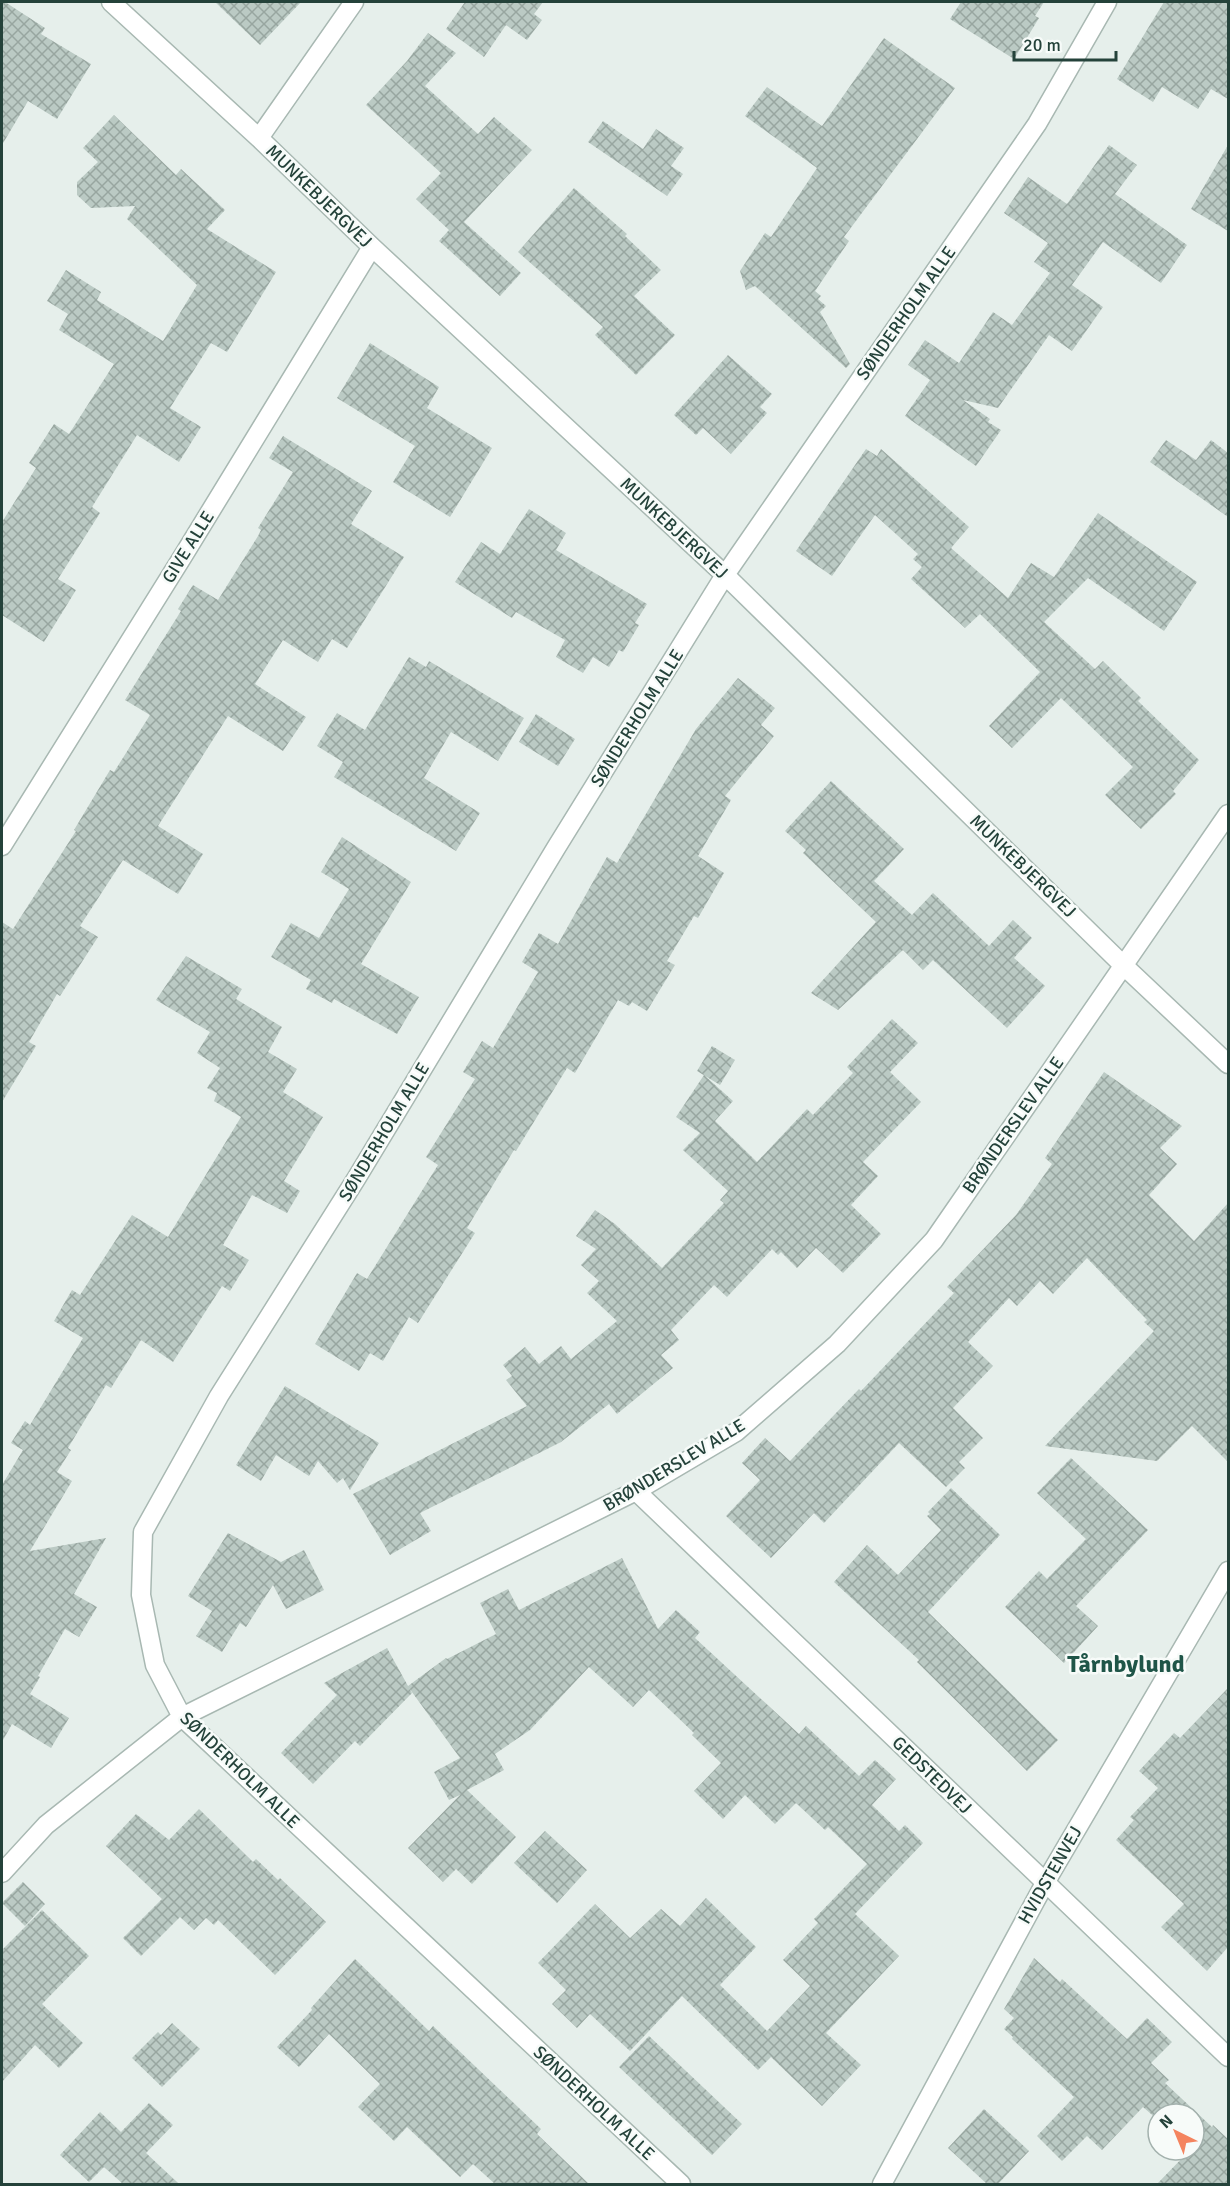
<svg xmlns="http://www.w3.org/2000/svg" width="1230" height="2186" font-family="Signika,sans-serif">
<style>
.building{fill:url(#building-cross-hatch)}
.lines{fill:none;stroke-linecap:round;stroke-linejoin:round}
.minor-casing{stroke:#a8b8b2;stroke-width:21}
.minor{stroke:#fff;stroke-width:18}
.labels{text-anchor:middle;dominant-baseline:central;stroke-width:5;stroke-linejoin:round;paint-order:stroke}
.street-label{font-size:18px;fill:#24423a;stroke:#f7fbf9}
.district-label{font-size:24px;font-weight:bold;fill:#1f5548;stroke:#f7fbf9}
</style>
<defs>
<pattern id="building-cross-hatch" width="8" height="8" patternUnits="userSpaceOnUse" patternTransform="scale(1.5)"><rect width="8" height="8" fill="#bbcac4"/><path d="M0 0l8 8M0 8l8-8" fill="none" stroke="#98a6a0"/></pattern>
</defs>
<rect width="100%" height="100%" fill="#e6efeb"/>
<path class="building" d="M 2,2 L 5,2 L 45,28 L 41,34 L 91,64 L 57,119 L 28,101 L 2,145 Z
M 215,2 L 301,2 L 260,45 Z
M 465,2 L 543,2 L 534,14 L 542,20 L 527,40 L 506,25 L 484,57 L 446,29 Z
M 961,2 L 1044,2 L 1035,16 L 1039,18 L 1014,59 L 950,19 Z
M 1164,2 L 1228,2 L 1228,99 L 1211,89 L 1198,109 L 1162,87 L 1153,102 L 1117,79 Z
M 428,33 L 456,53 L 425,86 L 478,134 L 494,117 L 532,150 L 464,222 L 521,273 L 500,296 L 439,241 L 449,230 L 416,199 L 441,173 L 366,105 L 407,61 Z
M 884,38 L 955,88 L 844,237 L 849,241 L 815,291 L 821,296 L 818,299 L 826,306 L 820,312 L 850,364 L 846,368 L 755,286 L 746,290 L 740,271 L 765,233 L 771,237 L 817,168 L 745,116 L 767,87 L 822,126 Z
M 114,115 L 176,175 L 181,169 L 225,210 L 207,229 L 276,272 L 227,352 L 211,343 L 170,408 L 201,427 L 179,462 L 137,435 L 92,507 L 100,513 L 58,579 L 76,590 L 44,642 L 2,615 L 2,522 L 36,468 L 29,463 L 54,424 L 69,434 L 114,364 L 59,330 L 68,314 L 47,301 L 66,270 L 101,292 L 97,300 L 163,341 L 197,285 L 127,219 L 135,206 L 91,208 L 77,195 L 77,182 L 98,162 L 83,148 Z
M 603,121 L 643,149 L 656,129 L 684,148 L 671,166 L 683,174 L 667,196 L 588,142 Z
M 1109,145 L 1137,165 L 1115,194 L 1187,245 L 1161,283 L 1103,242 L 1072,285 L 1103,307 L 1072,351 L 1049,335 L 998,408 L 963,400 L 990,419 L 988,422 L 1001,430 L 976,466 L 905,416 L 930,380 L 908,365 L 925,340 L 959,363 L 993,312 L 1012,325 L 1050,273 L 1034,262 L 1048,243 L 1004,213 L 1028,177 L 1067,204 Z
M 1228,145 L 1228,231 L 1191,209 Z
M 574,188 L 627,234 L 625,236 L 661,270 L 634,296 L 675,335 L 636,375 L 595,335 L 603,327 L 518,252 Z
M 370,343 L 439,387 L 427,408 L 492,448 L 450,517 L 393,482 L 415,446 L 337,398 Z
M 728,355 L 772,394 L 760,407 L 767,413 L 731,454 L 703,428 L 696,435 L 674,415 Z
M 283,436 L 372,491 L 351,524 L 404,557 L 347,648 L 332,639 L 318,662 L 283,640 L 255,684 L 306,717 L 283,751 L 228,716 L 158,826 L 203,854 L 178,894 L 123,860 L 80,926 L 98,937 L 60,996 L 57,994 L 29,1042 L 36,1046 L 2,1102 L 2,922 L 13,929 L 76,831 L 74,830 L 110,770 L 114,772 L 150,715 L 125,700 L 181,611 L 178,609 L 193,585 L 218,600 L 258,536 L 261,530 L 258,528 L 293,472 L 269,458 Z
M 1166,440 L 1196,460 L 1211,440 L 1228,453 L 1228,517 L 1150,462 Z
M 866,449 L 877,456 L 881,449 L 969,527 L 951,548 L 1008,598 L 1031,563 L 1054,577 L 1098,513 L 1197,582 L 1164,631 L 1088,578 L 1044,622 L 1095,669 L 1103,661 L 1141,698 L 1138,701 L 1199,760 L 1173,791 L 1176,794 L 1141,829 L 1105,795 L 1133,767 L 1061,698 L 1012,748 L 989,726 L 1040,672 L 980,614 L 965,628 L 911,579 L 922,567 L 913,559 L 918,554 L 875,515 L 832,576 L 796,551 Z
M 529,509 L 566,533 L 556,550 L 647,604 L 635,623 L 639,625 L 623,652 L 619,650 L 609,667 L 593,657 L 583,673 L 556,657 L 565,640 L 516,612 L 512,618 L 455,582 L 481,542 L 500,554 Z
M 409,657 L 426,667 L 429,661 L 524,718 L 498,761 L 451,732 L 424,778 L 480,813 L 456,851 L 334,777 L 343,762 L 317,746 L 337,713 L 365,730 Z
M 738,678 L 775,708 L 761,725 L 774,736 L 725,796 L 731,800 L 698,856 L 724,873 L 698,918 L 694,916 L 667,961 L 675,965 L 647,1011 L 632,1002 L 629,1006 L 618,1000 L 575,1073 L 567,1068 L 516,1151 L 514,1150 L 467,1228 L 475,1233 L 418,1323 L 409,1317 L 383,1361 L 370,1353 L 359,1371 L 315,1344 L 357,1273 L 367,1279 L 438,1165 L 426,1157 L 475,1079 L 463,1072 L 482,1041 L 493,1048 L 538,972 L 522,962 L 539,933 L 558,944 L 607,857 L 617,863 L 696,729 Z
M 536,714 L 575,739 L 558,766 L 519,742 Z
M 831,781 L 904,849 L 874,881 L 912,915 L 933,893 L 989,946 L 1013,920 L 1032,938 L 1014,958 L 1045,986 L 1007,1028 L 933,960 L 923,970 L 903,950 L 838,1010 L 811,993 L 876,922 L 803,853 L 806,850 L 785,831 Z
M 342,837 L 411,882 L 361,964 L 419,997 L 397,1034 L 334,999 L 332,1003 L 306,989 L 311,980 L 271,957 L 291,923 L 319,938 L 349,889 L 321,872 Z
M 186,956 L 242,989 L 236,999 L 282,1027 L 268,1052 L 297,1069 L 283,1092 L 323,1117 L 284,1181 L 300,1191 L 287,1213 L 252,1195 L 223,1245 L 249,1260 L 230,1291 L 222,1286 L 173,1362 L 141,1340 L 111,1388 L 106,1385 L 68,1448 L 71,1450 L 57,1472 L 72,1481 L 30,1551 L 106,1538 L 74,1594 L 97,1607 L 79,1637 L 65,1629 L 38,1676 L 40,1677 L 30,1694 L 69,1718 L 51,1748 L 12,1724 L 2,1742 L 2,1485 L 23,1450 L 11,1443 L 25,1421 L 30,1425 L 83,1338 L 54,1321 L 72,1290 L 80,1295 L 132,1215 L 168,1237 L 241,1117 L 214,1101 L 217,1093 L 207,1088 L 220,1068 L 197,1053 L 210,1032 L 156,1000 Z
M 892,1019 L 918,1043 L 890,1072 L 921,1102 L 863,1162 L 878,1176 L 851,1205 L 881,1234 L 843,1273 L 816,1248 L 797,1268 L 781,1252 L 778,1255 L 772,1249 L 727,1297 L 714,1285 L 671,1330 L 679,1340 L 661,1355 L 673,1368 L 617,1414 L 609,1404 L 561,1442 L 420,1513 L 431,1531 L 390,1555 L 353,1494 L 527,1406 L 506,1380 L 512,1376 L 503,1365 L 525,1347 L 539,1364 L 561,1346 L 571,1359 L 617,1321 L 587,1293 L 599,1281 L 581,1265 L 596,1249 L 576,1236 L 595,1210 L 615,1224 L 662,1268 L 724,1203 L 720,1200 L 728,1191 L 683,1150 L 700,1133 L 676,1117 L 704,1075 L 733,1101 L 715,1121 L 757,1162 L 807,1109 L 813,1115 L 853,1073 L 847,1067 Z
M 712,1046 L 735,1060 L 720,1085 L 697,1071 Z
M 1104,1072 L 1182,1126 L 1160,1148 L 1177,1164 L 1149,1195 L 1194,1241 L 1228,1203 L 1228,1462 L 1192,1426 L 1157,1461 L 1045,1446 L 1154,1331 L 1144,1322 L 1147,1320 L 1087,1258 L 1053,1294 L 1040,1281 L 1017,1306 L 1009,1298 L 968,1342 L 993,1366 L 953,1408 L 983,1438 L 959,1462 L 965,1468 L 946,1487 L 899,1443 L 824,1523 L 814,1513 L 771,1558 L 726,1516 L 760,1480 L 742,1463 L 765,1438 L 790,1461 L 859,1389 L 861,1391 L 954,1293 L 947,1287 L 1016,1215 L 1052,1164 L 1045,1158 Z
M 285,1386 L 379,1443 L 350,1490 L 343,1478 L 337,1483 L 318,1461 L 309,1476 L 276,1455 L 261,1481 L 236,1465 Z
M 1071,1458 L 1148,1530 L 1076,1606 L 1098,1626 L 1064,1663 L 1005,1607 L 1039,1571 L 1047,1579 L 1086,1539 L 1037,1493 Z
M 951,1488 L 1000,1535 L 928,1612 L 1058,1740 L 1027,1771 L 917,1662 L 919,1660 L 834,1582 L 867,1545 L 898,1575 L 941,1530 L 927,1516 L 930,1514 L 928,1512 Z
M 228,1533 L 281,1562 L 304,1550 L 324,1590 L 286,1609 L 273,1585 L 246,1627 L 240,1623 L 222,1652 L 196,1636 L 212,1611 L 188,1596 Z
M 622,1558 L 658,1629 L 676,1610 L 700,1632 L 695,1638 L 799,1734 L 806,1726 L 859,1776 L 875,1760 L 896,1779 L 872,1805 L 899,1831 L 905,1825 L 923,1843 L 855,1914 L 899,1956 L 826,2033 L 861,2065 L 822,2106 L 771,2057 L 758,2070 L 682,1996 L 630,2051 L 590,2014 L 577,2028 L 552,2004 L 566,1990 L 538,1963 L 595,1904 L 630,1938 L 661,1909 L 680,1926 L 706,1898 L 756,1947 L 720,1985 L 767,2031 L 810,1986 L 783,1960 L 818,1923 L 814,1919 L 867,1864 L 828,1827 L 825,1830 L 796,1803 L 775,1824 L 745,1795 L 723,1819 L 694,1791 L 721,1763 L 692,1735 L 694,1733 L 649,1690 L 633,1707 L 589,1667 L 530,1730 L 495,1754 L 504,1770 L 467,1790 L 516,1837 L 472,1884 L 456,1869 L 443,1882 L 408,1848 L 460,1795 L 449,1800 L 434,1772 L 460,1758 L 409,1688 L 412,1693 L 360,1746 L 355,1741 L 313,1784 L 281,1753 L 337,1695 L 324,1683 L 387,1648 L 408,1686 L 446,1658 L 447,1659 L 496,1634 L 480,1603 L 508,1589 L 519,1610 Z
M 1228,1688 L 1228,1947 L 1207,1971 L 1161,1927 L 1184,1904 L 1116,1840 L 1134,1820 L 1130,1817 L 1158,1788 L 1139,1771 L 1174,1733 L 1180,1738 Z
M 199,1809 L 253,1862 L 256,1859 L 278,1880 L 280,1878 L 326,1922 L 275,1975 L 218,1920 L 214,1925 L 206,1918 L 194,1930 L 180,1917 L 141,1956 L 123,1938 L 162,1899 L 106,1846 L 136,1814 L 169,1840 Z
M 545,1831 L 587,1870 L 557,1903 L 514,1863 Z
M 23,1882 L 45,1904 L 25,1926 L 2,1903 Z
M 42,1910 L 89,1956 L 42,2004 L 83,2043 L 59,2068 L 35,2045 L 2,2082 L 2,1950 Z
M 1034,1958 L 1060,1982 L 1062,1979 L 1127,2039 L 1147,2018 L 1172,2042 L 1151,2063 L 1169,2080 L 1165,2083 L 1212,2127 L 1213,2125 L 1228,2139 L 1228,2184 L 1157,2184 L 1190,2150 L 1194,2150 L 1194,2114 L 1158,2114 L 1158,2120 L 1143,2107 L 1102,2150 L 1087,2136 L 1062,2161 L 1037,2136 L 1074,2097 L 1012,2039 L 1013,2037 L 1004,2029 L 1014,2018 L 1004,2009 Z
M 355,1959 L 429,2031 L 433,2026 L 541,2129 L 537,2134 L 589,2184 L 495,2184 L 473,2164 L 460,2177 L 407,2127 L 394,2141 L 358,2107 L 380,2084 L 329,2034 L 299,2067 L 277,2047 L 312,2010 L 311,2008 Z
M 172,2023 L 200,2049 L 162,2087 L 132,2058 L 158,2032 L 161,2035 Z
M 649,2036 L 742,2124 L 712,2155 L 619,2067 Z
M 149,2103 L 173,2125 L 146,2153 L 179,2184 L 123,2184 L 104,2167 L 89,2182 L 60,2155 L 100,2112 L 121,2132 Z
M 984,2109 L 1029,2151 L 998,2184 L 987,2184 L 948,2148 Z"/>
<g class="lines">
<defs>
<path id="minor" d="M 111,2 L 259,138 L 372,247 L 725,575 L 1123,965 L 1228,1064
M 259,138 L 354,2
M 2,846 L 183,556 L 372,247
M 636,1491 L 1228,2057
M 2,1873 L 46,1825 L 182,1717 L 636,1491 L 736,1432 L 837,1344 L 934,1240 L 1228,814
M 681,2184 L 182,1717 L 155,1665 L 141,1595 L 143,1532 L 219,1396 L 356,1179 L 556,848 L 725,575 L 1037,124 L 1107,2
M 882,2184 L 1045,1883 L 1228,1571"/>
</defs>
<use href="#minor" class="minor-casing"/>
<use href="#minor" class="minor"/>
</g>
<g class="labels">
<g class="street-label">
<text transform="translate(319 196) rotate(44)">MUNKEBJERGVEJ</text>
<text transform="translate(906 313) rotate(-55)">SØNDERHOLM ALLE</text>
<text transform="translate(674 528) rotate(43)">MUNKEBJERGVEJ</text>
<text transform="translate(188 547) rotate(-58)">GIVE ALLE</text>
<text transform="translate(637 718) rotate(-58)">SØNDERHOLM ALLE</text>
<text transform="translate(1023 866) rotate(44)">MUNKEBJERGVEJ</text>
<text transform="translate(1013 1125) rotate(-55)">BRØNDERSLEV ALLE</text>
<text transform="translate(384 1132) rotate(-59)">SØNDERHOLM ALLE</text>
<text transform="translate(674 1465) rotate(-31)">BRØNDERSLEV ALLE</text>
<text transform="translate(240 1770) rotate(44)">SØNDERHOLM ALLE</text>
<text transform="translate(932 1775) rotate(44)">GEDSTEDVEJ</text>
<text transform="translate(1050 1875) rotate(-60)">HVIDSTENVEJ</text>
<text transform="translate(594 2103) rotate(43)">SØNDERHOLM ALLE</text>
</g>
<g class="district-label">
<text x="1126" y="1664">Tårnbylund</text>
</g>
</g>
<rect width="1230" height="2186" fill="none" stroke="#24423a" stroke-width="6"/>
<g transform="translate(1176 2132) rotate(317)"><circle r="28" fill="#f7fbf9" stroke="#a3b1ad" stroke-width="1.5"/>
<path d="M0-4.5L10 22L0 15L-10 22Z" fill="#f4845f"/>
<text y="-9" font-size="16" font-weight="bold" text-anchor="middle" fill="#24423a">N</text>
</g>
<path d="M1014 51v9h102v-9" fill="none" stroke="#24423a" stroke-width="3"/>
<text x="1023" y="51" font-size="18" fill="#24423a" stroke="#f7fbf9" stroke-width="4.5" paint-order="stroke">20 m</text>
</svg>
